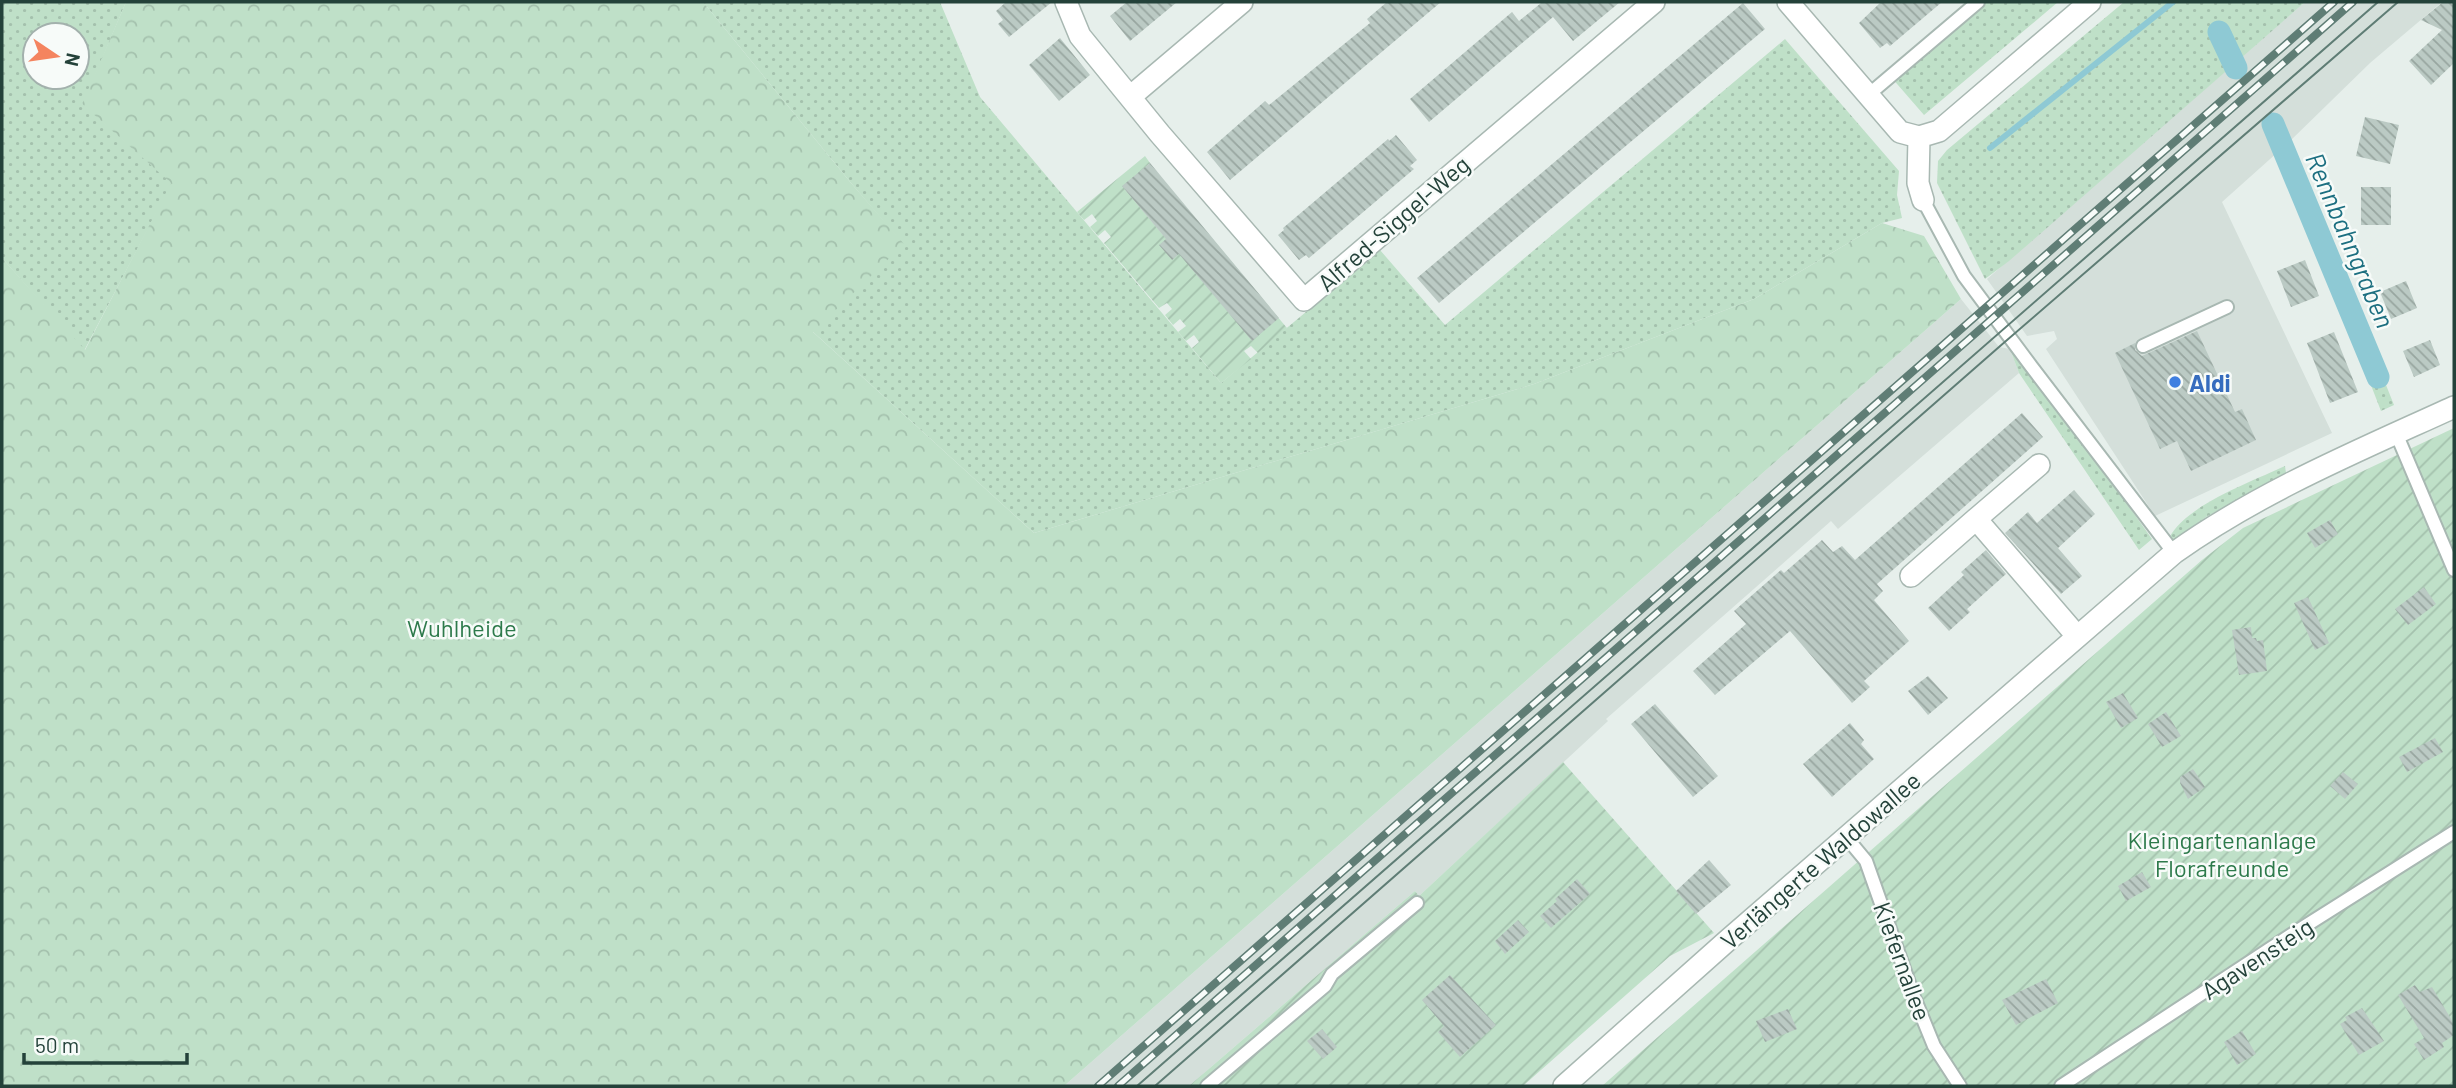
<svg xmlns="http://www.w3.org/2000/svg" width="2456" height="1088" font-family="Barlow,sans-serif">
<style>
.built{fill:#d4dfda}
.grass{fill:url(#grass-dots);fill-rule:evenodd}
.forest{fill:url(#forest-crowns)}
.garden{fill:url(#garden-furrows)}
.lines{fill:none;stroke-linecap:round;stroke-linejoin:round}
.stream{stroke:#8ec9d4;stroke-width:6}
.canal{stroke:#8ec9d4;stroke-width:23}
.building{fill:url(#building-back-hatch)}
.service-casing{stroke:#a8b8b2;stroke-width:16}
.minor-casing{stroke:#a8b8b2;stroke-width:24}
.tertiary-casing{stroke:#a8b8b2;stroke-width:24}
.service{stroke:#fff;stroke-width:12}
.minor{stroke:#fff;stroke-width:21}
.tertiary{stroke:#fff;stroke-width:21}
.tram{stroke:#5f7d75;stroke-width:2}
.rail-casing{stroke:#5f7d75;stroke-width:8}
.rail{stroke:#f7fbf9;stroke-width:5;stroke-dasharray:16;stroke-linecap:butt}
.shop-dot{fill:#3f7fe0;stroke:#f7fbf9;stroke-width:2.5}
.labels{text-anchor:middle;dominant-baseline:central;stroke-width:5;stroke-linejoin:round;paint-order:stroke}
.street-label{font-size:24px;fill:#24423a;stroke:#f7fbf9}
.shop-label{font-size:24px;font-weight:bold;fill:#366cbe;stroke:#f7fbf9;text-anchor:start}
.park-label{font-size:24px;fill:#2d7a4b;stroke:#f7fbf9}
.water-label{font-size:26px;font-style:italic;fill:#1c6f80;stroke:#f7fbf9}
</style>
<defs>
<pattern id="grass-dots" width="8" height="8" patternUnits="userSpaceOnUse" patternTransform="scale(1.75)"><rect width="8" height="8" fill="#bfe0c8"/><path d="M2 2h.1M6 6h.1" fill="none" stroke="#a4c1ad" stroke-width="1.8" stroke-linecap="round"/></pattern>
<pattern id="forest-crowns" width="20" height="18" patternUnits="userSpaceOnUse" patternTransform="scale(1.75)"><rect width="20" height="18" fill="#bfe0c8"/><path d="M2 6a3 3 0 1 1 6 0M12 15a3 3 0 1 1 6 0" fill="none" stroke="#a4c1ad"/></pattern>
<pattern id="garden-furrows" width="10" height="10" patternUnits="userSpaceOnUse" patternTransform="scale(1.75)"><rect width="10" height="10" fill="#bfe0c8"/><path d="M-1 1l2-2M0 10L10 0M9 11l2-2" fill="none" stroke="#a4c1ad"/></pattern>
<pattern id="building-back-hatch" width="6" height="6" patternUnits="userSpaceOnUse" patternTransform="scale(1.75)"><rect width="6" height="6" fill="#bbcac4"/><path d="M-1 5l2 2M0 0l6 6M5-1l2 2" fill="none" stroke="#98a6a0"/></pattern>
</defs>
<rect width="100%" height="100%" fill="#e6efeb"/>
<path class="built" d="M 2305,2 L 2442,2 L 2370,63 L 2289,142 L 2222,202 L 2332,433 L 2155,516 L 2046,349 L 2057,339 L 2054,331 L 2027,336 L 1987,279 Z
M 1961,299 L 1999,347 L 2010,349 L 2019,373 L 1838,529 L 1831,521 L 1606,719 L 1608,721 L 1419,896 L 1415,891 L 1189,1086 L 1064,1086 Z"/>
<path class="grass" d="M 2,2 L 126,2 L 83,104 L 172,183 L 84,351 L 2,258 ZM 35,35 L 77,35 L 77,77 L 35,77 Z
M 703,2 L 940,2 L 980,97 L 1221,383 L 1380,250 L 1445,325 L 1785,39 L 1899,171 L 1897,195 L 1902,218 L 1882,223 L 1754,299 L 1534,384 L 1034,533 L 812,331 L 903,244 L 851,183 Z
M 1981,2 L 2058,2 L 1924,115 L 1891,77 Z
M 2124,2 L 2305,2 L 2009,261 L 1985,279 L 1937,183 L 1938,161 L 1947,150 Z
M 2289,142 L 2394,405 L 2381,411 L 2280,151 Z
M 2010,349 L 2061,411 L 2152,539 L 2139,550 L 2019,373 Z
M 2285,466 L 2286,473 L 2206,517 L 2173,542 L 2169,538 C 2186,505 2251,482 2285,466 Z"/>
<path class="forest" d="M 126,2 L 703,2 L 851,183 L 904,244 L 813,332 L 1034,533 L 1534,384 L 1754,299 L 1882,223 L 1924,236 L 1961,299 L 1064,1086 L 2,1086 L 2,258 L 85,350 L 171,183 L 82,104 Z"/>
<path class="garden" d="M 1145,156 L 1150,163 L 1123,187 L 1163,235 L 1191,213 L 1287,328 L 1258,353 L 1251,346 L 1244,351 L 1251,359 L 1221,383 L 1192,348 L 1199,342 L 1194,335 L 1186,341 L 1178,332 L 1186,326 L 1180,319 L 1173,325 L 1165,315 L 1172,309 L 1167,303 L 1159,308 L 1104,243 L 1111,237 L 1105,230 L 1098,236 L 1090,227 L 1097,221 L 1092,214 L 1084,220 L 1077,212 Z
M 2454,428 L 2454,1086 L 1602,1086 L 2202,560 L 2243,528 Z
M 1563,762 L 1714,933 L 1670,956 L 1523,1086 L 1189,1086 L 1415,891 L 1419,896 Z"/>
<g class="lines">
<path class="stream" d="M 1990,148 L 2173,2"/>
<path class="canal" d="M 2219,32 L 2236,68
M 2273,124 L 2378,377"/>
</g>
<path class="building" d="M 1006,2 L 1052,2 L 1009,37 L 998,24 L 1003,20 L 996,11 Z
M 1127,2 L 1177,2 L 1130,41 L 1110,16 Z
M 1387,2 L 1441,2 L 1230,180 L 1207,152 L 1265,101 L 1269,105 L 1370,23 L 1367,19 Z
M 1540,2 L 1620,2 L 1573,41 L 1553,17 L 1429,122 L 1410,99 L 1512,12 L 1519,21 L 1541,3 Z
M 1881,2 L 1942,2 L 1890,46 L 1887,43 L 1880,48 L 1859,23 Z
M 2443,2 L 2454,2 L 2454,63 L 2431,85 L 2409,61 L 2442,30 L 2421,20 Z
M 1743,3 L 1765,29 L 1439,303 L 1417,278 Z
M 1060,38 L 1090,75 L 1059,101 L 1029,65 Z
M 2365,117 L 2399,125 L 2390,164 L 2356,156 Z
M 1396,135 L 1417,160 L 1410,166 L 1414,169 L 1309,258 L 1306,255 L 1299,260 L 1278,235 L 1284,230 L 1283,228 L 1388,139 L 1389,141 Z
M 1150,163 L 1279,318 L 1252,341 L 1179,254 L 1172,260 L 1159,245 L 1166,239 L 1122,186 Z
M 2361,187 L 2391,187 L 2391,225 L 2361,225 Z
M 2305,260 L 2319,296 L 2291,307 L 2277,271 Z
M 2406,281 L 2417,308 L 2391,319 L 2380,292 Z
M 2197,331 L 2235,412 L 2242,409 L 2256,440 L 2191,471 L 2177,441 L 2160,449 L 2115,353 L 2135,343 L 2135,350 L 2142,356 Z
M 2334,332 L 2358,392 L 2330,403 L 2307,343 Z
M 2430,340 L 2440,365 L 2414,377 L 2403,351 Z
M 2022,413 L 2043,437 L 1877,584 L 1883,591 L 1874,600 L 1909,641 L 1864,681 L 1870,687 L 1852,703 L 1790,631 L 1715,695 L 1693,671 L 1746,624 L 1734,611 L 1781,570 L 1784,573 L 1822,540 L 1833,552 L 1842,546 L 1855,560 Z
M 2074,490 L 2095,514 L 2058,548 L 2082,576 L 2061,594 L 2005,533 L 2028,512 L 2037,523 Z
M 2330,520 L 2338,534 L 2315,548 L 2307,533 Z
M 1986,550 L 2006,574 L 1967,609 L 1970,612 L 1949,631 L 1928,608 L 1964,575 L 1961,572 Z
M 2424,587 L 2436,604 L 2408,625 L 2395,609 Z
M 2308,597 L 2329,643 L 2315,650 L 2294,603 Z
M 2251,627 L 2252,638 L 2256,638 L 2257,641 L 2263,640 L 2267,671 L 2239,675 L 2232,630 Z
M 1928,676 L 1948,698 L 1928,715 L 1908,691 Z
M 2123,693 L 2138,718 L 2121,728 L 2106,702 Z
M 1655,704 L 1718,776 L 1693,797 L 1631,724 Z
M 2166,712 L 2181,736 L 2162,747 L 2148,724 Z
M 1850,723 L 1864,740 L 1861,744 L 1874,759 L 1832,797 L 1803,764 Z
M 2435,738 L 2443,752 L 2407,772 L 2399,757 Z
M 2193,769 L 2205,787 L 2188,799 L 2180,783 L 2180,777 Z
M 2343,772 L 2358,784 L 2345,799 L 2330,786 Z
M 1709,860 L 1731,885 L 1696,914 L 1676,891 Z
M 2142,872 L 2151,887 L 2126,901 L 2118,886 Z
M 1577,879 L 1590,894 L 1551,928 L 1540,916 L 1557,901 L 1555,899 Z
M 1518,920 L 1529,932 L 1505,954 L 1495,941 Z
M 1450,975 L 1496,1025 L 1460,1057 L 1438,1032 L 1444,1026 L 1422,1000 Z
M 2046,979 L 2058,1003 L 2016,1025 L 2002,1000 Z
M 2415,985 L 2420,992 L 2432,987 L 2454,1024 L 2454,1035 L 2442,1043 L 2444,1047 L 2424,1060 L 2414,1044 L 2424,1038 L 2398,995 Z
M 2362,1008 L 2384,1041 L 2359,1055 L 2340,1024 L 2347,1020 L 2345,1017 Z
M 1788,1009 L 1797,1029 L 1765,1042 L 1756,1021 Z
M 1322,1029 L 1337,1047 L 1323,1059 L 1307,1041 Z
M 2242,1031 L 2256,1054 L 2237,1065 L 2224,1042 Z"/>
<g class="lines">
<defs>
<path id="service" d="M 1867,96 L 1978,2
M 1923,200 L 1964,276 L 2031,366 L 2174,553
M 2143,346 L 2227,307
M 2396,433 L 2454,570
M 1846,837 L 1866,861 L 1914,997 L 1934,1046 L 1960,1086
M 1207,1086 L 1325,986 L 1332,974 L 1417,903
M 2061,1086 L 2291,935 L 2454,832"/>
<path id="minor" d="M 1066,2 L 1080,36 L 1160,134 L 1304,300 L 1654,2
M 1788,2 L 1900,132 L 1919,137
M 1130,97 L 1242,2
M 1923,200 L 1918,183 L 1919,137 L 1939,131 L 2090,2
M 2039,465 L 1976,519 L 2077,636
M 1911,576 L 1976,519"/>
<path id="tertiary" d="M 1564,1086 L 1728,940 L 2174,553 C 2261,491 2358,451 2454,407"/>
</defs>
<use href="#service" class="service-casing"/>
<use href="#minor" class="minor-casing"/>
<use href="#tertiary" class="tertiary-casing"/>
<use href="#service" class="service"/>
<use href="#minor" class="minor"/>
<use href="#tertiary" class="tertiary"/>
<path class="tram" d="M 1137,1086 L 2378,2
M 1155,1086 L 1999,347 L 2398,2"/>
<defs>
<path id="rail" d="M 1098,1086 L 2334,2
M 1118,1086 L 2353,2"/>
</defs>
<use href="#rail" class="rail-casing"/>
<use href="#rail" class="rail"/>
</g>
<circle class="shop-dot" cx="2175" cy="382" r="7"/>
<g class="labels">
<g class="street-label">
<text transform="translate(1393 223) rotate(-41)">Alfred-Siggel-Weg</text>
<text transform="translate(1820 860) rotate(-41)">Verlängerte Waldowallee</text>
<text transform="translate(2257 958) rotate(-33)">Agavensteig</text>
<text transform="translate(1903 961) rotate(70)">Kiefernallee</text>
</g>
<g class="shop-label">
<text x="2189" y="382">Aldi</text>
</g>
<g class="park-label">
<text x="462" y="627">Wuhlheide</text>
<text x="2222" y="839">Kleingartenanlage<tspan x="2222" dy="28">Florafreunde</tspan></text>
</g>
<g class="water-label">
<text transform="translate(2351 240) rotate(67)">Rennbahngraben</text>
</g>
</g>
<rect width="2456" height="1088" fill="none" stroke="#24423a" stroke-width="7"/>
<g transform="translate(56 56) rotate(103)"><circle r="33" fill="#f7fbf9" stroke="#a3b1ad" stroke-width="2"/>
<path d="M0-5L12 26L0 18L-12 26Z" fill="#f4845f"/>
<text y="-10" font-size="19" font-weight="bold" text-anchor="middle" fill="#24423a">N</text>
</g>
<path d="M24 1053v10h163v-10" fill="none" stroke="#24423a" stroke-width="3.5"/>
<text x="35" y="1053" font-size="21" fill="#24423a" stroke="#f7fbf9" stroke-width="5" paint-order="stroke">50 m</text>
</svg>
